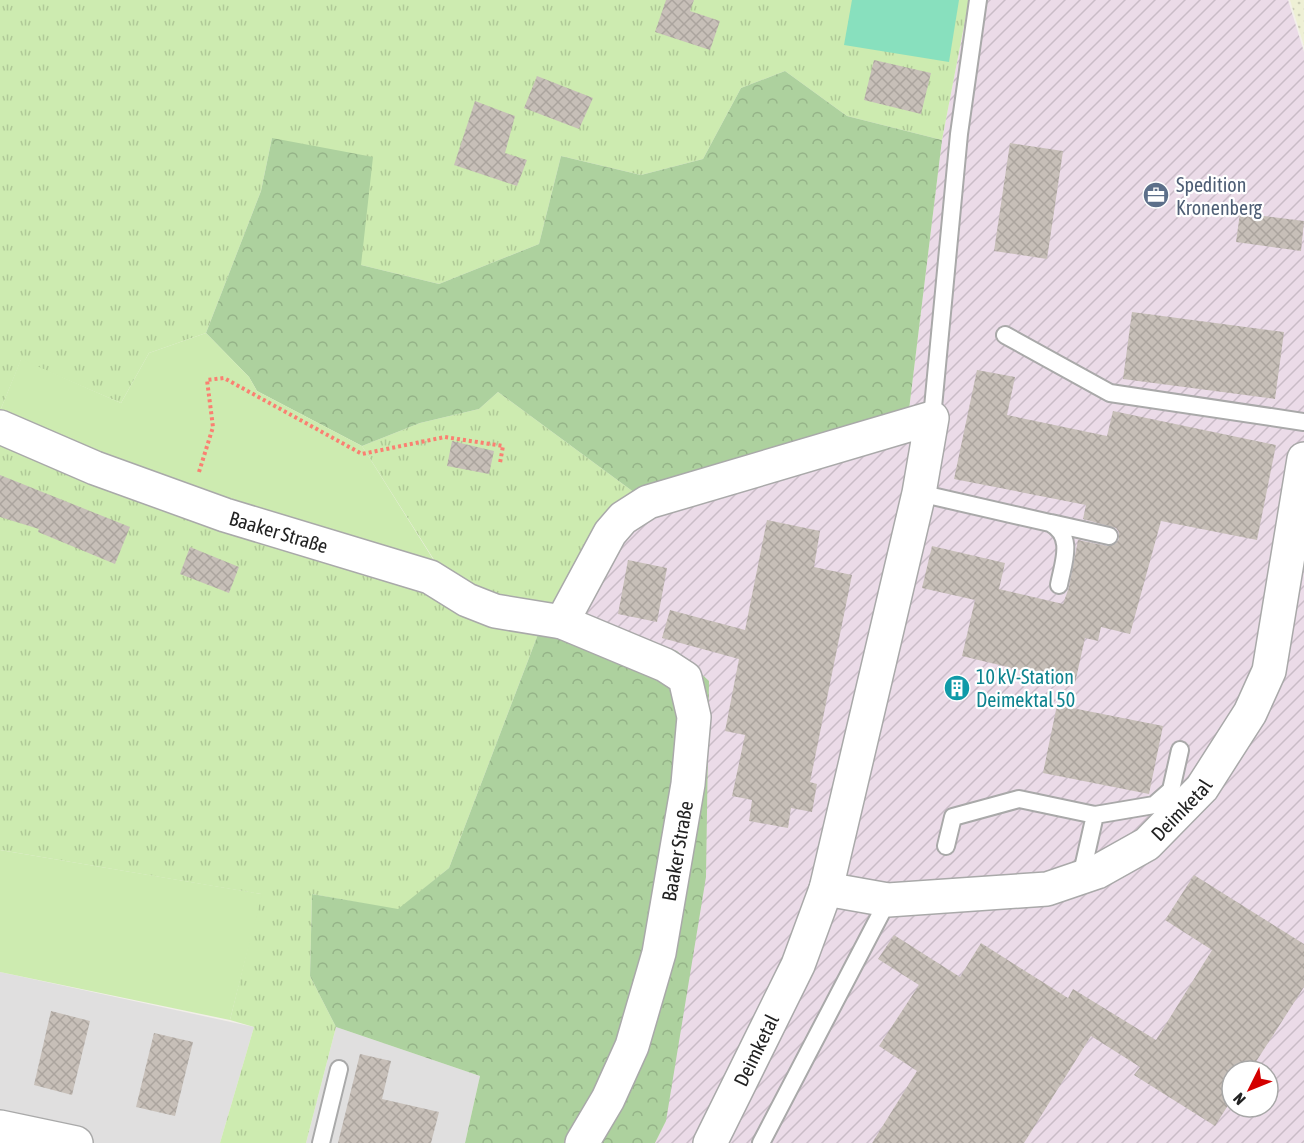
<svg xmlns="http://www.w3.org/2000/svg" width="1304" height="1143" font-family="'Asap Condensed',sans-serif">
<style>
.residential{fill:#e0dfdf}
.industrial{fill:url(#industrial-furrows);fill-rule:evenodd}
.farmland{fill:url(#farmland-dots)}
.grass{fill:url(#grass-tufts)}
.forest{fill:url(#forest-crowns)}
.garden{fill:#cdebb0}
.pitch{fill:#88e0be}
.building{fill:url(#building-cross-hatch)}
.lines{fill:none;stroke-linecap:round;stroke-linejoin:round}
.lane-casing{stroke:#a9a9a9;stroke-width:20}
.street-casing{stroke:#a9a9a9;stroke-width:36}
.path{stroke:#fa8072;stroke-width:4;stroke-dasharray:3 3;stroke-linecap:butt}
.lane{stroke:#fff;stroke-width:16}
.street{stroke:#fff;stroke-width:33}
.labels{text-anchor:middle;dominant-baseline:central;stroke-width:4.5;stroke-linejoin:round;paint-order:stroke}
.service-label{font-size:20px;fill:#4e5e75;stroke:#fff;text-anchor:start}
.street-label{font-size:20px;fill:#222;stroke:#fff}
.culture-label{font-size:20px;fill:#0d838f;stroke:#fff;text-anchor:start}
</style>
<defs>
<pattern id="industrial-furrows" width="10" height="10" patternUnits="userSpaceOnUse" patternTransform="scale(1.5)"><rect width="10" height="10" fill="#ebdbe8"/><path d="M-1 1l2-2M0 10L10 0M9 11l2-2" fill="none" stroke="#c9bcc7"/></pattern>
<pattern id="farmland-dots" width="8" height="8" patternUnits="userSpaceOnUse" patternTransform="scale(1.5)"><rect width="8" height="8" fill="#eef0d5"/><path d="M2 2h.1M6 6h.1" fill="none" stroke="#ccceb7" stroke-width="1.8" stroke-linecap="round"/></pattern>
<pattern id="grass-tufts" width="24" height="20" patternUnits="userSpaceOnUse" patternTransform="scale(1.5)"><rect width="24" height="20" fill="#cdebb0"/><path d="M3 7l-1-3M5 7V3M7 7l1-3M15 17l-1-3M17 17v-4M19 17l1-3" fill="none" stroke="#b0c997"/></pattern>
<pattern id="forest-crowns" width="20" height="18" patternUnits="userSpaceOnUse" patternTransform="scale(1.5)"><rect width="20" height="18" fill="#add19e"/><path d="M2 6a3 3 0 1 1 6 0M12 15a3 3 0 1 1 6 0" fill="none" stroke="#95b388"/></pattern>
<pattern id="building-cross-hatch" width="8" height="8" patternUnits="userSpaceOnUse" patternTransform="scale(1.5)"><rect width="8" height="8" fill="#c7bfb8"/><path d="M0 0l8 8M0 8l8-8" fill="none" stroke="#aba49e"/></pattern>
</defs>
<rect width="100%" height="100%" fill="#f2efe9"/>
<path class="residential" d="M 0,972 L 254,1027 L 220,1143 L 0,1143 Z
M 336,1027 L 480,1076 L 465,1143 L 306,1143 Z"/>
<path class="industrial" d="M 969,0 L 1288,0 L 1304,52 L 1304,1143 L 655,1143 L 666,1121 L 602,626 L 560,596 L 635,493 L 909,410 L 942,140 ZM 1232,1071 L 1268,1071 L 1268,1107 L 1232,1107 Z"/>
<path class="farmland" d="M 1290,0 L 1304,0 L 1304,46 Z"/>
<path class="grass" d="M 0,0 L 969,0 L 942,140 L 847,116 L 785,71 L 741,88 L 703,159 L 641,175 L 561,156 L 539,244 L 439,284 L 361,265 L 272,138 L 261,191 L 206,333 L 149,353 L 121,403 L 21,360 L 0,411 Z
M 498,392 L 635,493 L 540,629 L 449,868 L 398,910 L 312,894 L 310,976 L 336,1027 L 306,1143 L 220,1143 L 254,1027 L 230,1020 L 261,894 L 0,850 L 0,421 L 443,574 L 362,446 L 420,423 L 479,409 Z"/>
<path class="forest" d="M 785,71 L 847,116 L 942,140 L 909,410 L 635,493 L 498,392 L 479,409 L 420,423 L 362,446 L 257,391 L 249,377 L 206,333 L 261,191 L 272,138 L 373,157 L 361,265 L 439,284 L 539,244 L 561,156 L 641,175 L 703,159 L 741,88 Z
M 602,626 L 677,651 L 709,681 L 706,877 L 666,1121 L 655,1143 L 465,1143 L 480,1076 L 336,1027 L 310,976 L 312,894 L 398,909 L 449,868 L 540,629 Z"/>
<path class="garden" d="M 206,333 L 249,377 L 257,391 L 362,446 L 443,575 L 161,488 L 0,411 L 21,359 L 121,403 L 149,353 Z
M 0,850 L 262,894 L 230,1020 L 0,972 Z"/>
<path class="pitch" d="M 852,0 L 959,0 L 949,62 L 844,45 Z"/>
<path class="building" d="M 666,0 L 694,0 L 690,11 L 720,21 L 710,50 L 655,32 Z
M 874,60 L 931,73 L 921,114 L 864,100 Z
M 537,76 L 593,98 L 579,129 L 524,108 Z
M 475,101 L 515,116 L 505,153 L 527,160 L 517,186 L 454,165 Z
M 1010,143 L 1063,151 L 1047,259 L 994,251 Z
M 1240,213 L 1304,221 L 1301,251 L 1236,242 Z
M 1132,312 L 1284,332 L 1275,399 L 1123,379 Z
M 977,370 L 1015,377 L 1007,415 L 1107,436 L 1113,411 L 1276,445 L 1257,540 L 1161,521 L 1130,634 L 1101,627 L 1098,641 L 1085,638 L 1075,683 L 962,656 L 975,600 L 922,588 L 932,546 L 1005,563 L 999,589 L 1063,604 L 1069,587 L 1078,540 L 1107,546 L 1116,543 L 1119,539 L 1119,532 L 1116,528 L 1083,519 L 1086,505 L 954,479 Z
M 452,441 L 494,451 L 489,474 L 447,466 Z
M 0,475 L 130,527 L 115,564 L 38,532 L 39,529 L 0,517 Z
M 767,520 L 820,531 L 814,567 L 852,575 L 810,782 L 817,784 L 812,812 L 791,808 L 788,828 L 749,821 L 752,800 L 732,796 L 745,735 L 725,731 L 739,659 L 662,638 L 670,610 L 745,630 Z
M 190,547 L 239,567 L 229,593 L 180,574 Z
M 628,560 L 667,568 L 657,622 L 618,614 Z
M 1057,705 L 1163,726 L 1149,794 L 1043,773 Z
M 1194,875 L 1304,944 L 1304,987 L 1250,1071 L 1232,1071 L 1232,1099 L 1215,1126 L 1134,1075 L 1140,1067 L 1091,1036 L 1024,1143 L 872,1143 L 917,1071 L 879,1046 L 919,985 L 878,959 L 894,935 L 960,977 L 981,943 L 1068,998 L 1073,989 L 1156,1040 L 1212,950 L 1165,920 Z
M 51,1011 L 90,1021 L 72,1095 L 34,1085 Z
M 154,1033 L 193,1042 L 175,1116 L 136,1107 Z
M 360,1054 L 391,1061 L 382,1099 L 439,1112 L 431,1143 L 338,1143 Z"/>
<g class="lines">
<defs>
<path id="lane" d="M 1005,335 L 1110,393 L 1304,422
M 932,418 L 959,134 L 978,0
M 919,493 L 1050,523 C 1075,536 1063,563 1059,585
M 1051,523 L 1109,536
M 946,846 L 953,817 L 1019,799 L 1095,815
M 1081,877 L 1095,815 L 1154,805 L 1171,790 L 1180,750
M 321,1143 L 339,1069
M 761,1143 L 888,900"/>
<g id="street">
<path id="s1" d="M 0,427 L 95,468 L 225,515 L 430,577 L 467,600 L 495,611 L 562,622 L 665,665 L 685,678 L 694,717 L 688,784 L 659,953 L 632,1046 L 608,1099 L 582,1143"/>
<path d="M 562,622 L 610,533 L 623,518 L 648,502 L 932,418 L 919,493 L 826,889 L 798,965 L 710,1143"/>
<path id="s2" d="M 826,889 L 888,900 L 1047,889 L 1097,872 L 1147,844 L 1202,788 L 1250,713 L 1269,671 L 1304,459"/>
<path d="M 0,1127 L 76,1143"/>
</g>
</defs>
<use href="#lane" class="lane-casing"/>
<use href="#street" class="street-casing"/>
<path class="path" d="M 199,472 L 213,427 L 207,380 L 224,378 L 362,454 L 445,437 L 503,446 L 500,463"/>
<use href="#lane" class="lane"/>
<use href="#street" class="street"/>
</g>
<defs>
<symbol id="office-disc" viewBox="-11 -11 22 22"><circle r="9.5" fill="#5c6f8a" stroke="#fff"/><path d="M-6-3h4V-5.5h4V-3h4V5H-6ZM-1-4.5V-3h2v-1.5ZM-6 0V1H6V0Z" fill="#fff"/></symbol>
<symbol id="building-disc" viewBox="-11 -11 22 22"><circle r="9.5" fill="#0f9aa8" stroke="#fff"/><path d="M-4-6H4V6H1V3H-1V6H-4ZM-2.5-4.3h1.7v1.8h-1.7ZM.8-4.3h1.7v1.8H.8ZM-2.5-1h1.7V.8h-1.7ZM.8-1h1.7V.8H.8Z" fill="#fff"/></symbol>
</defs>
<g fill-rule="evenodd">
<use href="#office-disc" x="1141" y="180" width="30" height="30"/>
<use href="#building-disc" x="942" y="673" width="30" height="30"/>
</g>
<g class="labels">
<g class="service-label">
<text x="1176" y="184">Spedition<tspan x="1176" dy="23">Kronenberg</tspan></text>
</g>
<g class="street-label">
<text stroke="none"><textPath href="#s1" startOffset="298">Baaker Straße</textPath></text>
<text stroke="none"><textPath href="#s2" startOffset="381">Deimketal</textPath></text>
<text transform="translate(677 851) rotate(-80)">Baaker Straße</text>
<text transform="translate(756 1050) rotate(-64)">Deimketal</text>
</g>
<g class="culture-label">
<text x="976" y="676">10 kV-Station<tspan x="976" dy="23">Deimektal 50</tspan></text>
</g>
</g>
<g transform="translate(1250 1089) rotate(227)"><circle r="28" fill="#ffffff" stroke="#a7a7a7" stroke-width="1.5"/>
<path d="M0-4.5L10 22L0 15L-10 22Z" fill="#d40000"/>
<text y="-9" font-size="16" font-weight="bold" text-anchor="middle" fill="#222222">N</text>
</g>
</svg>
